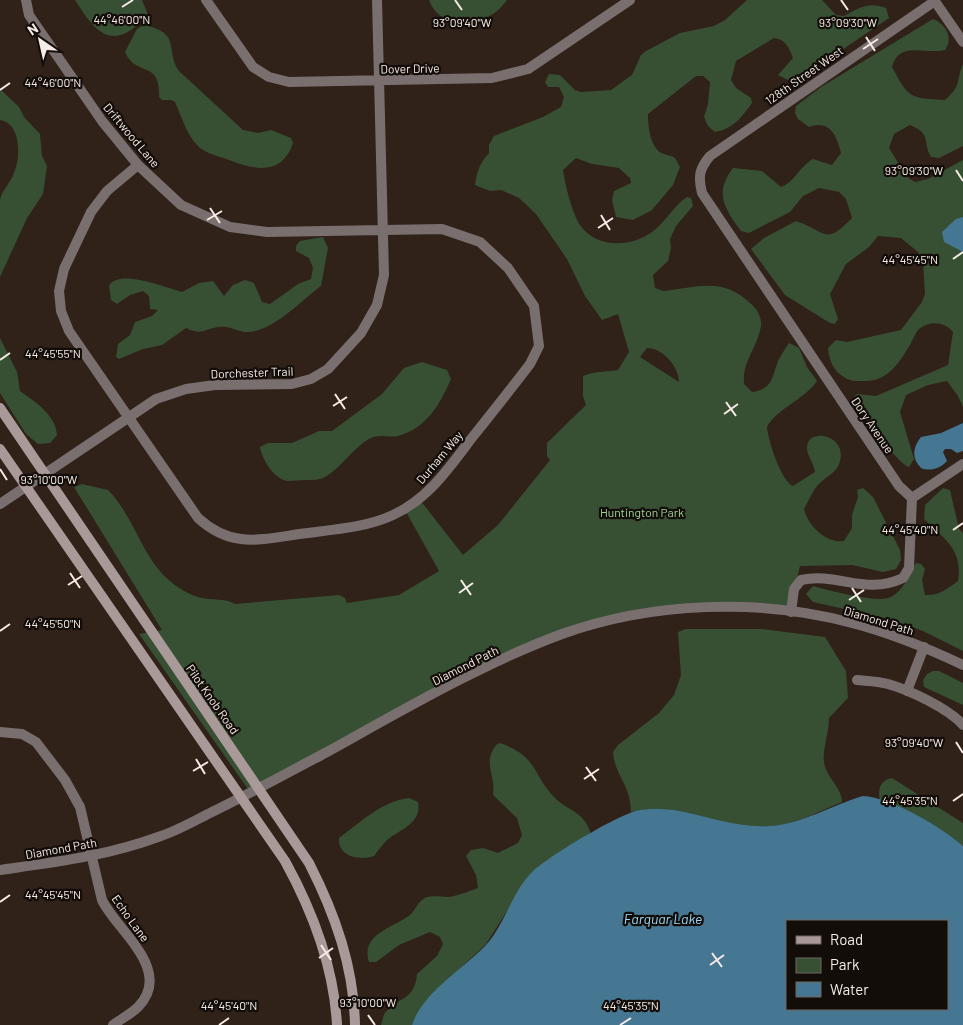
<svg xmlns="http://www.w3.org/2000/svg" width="963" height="1025" font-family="Barlow,sans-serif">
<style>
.green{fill:#375033;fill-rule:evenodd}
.water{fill:#457793;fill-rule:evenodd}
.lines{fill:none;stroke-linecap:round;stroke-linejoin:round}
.minor{stroke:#796f6f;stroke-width:10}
.tertiary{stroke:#796f6f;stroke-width:10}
.secondary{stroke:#a99a99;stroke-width:10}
.ticks{fill:none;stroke:#f6ebe6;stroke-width:2}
.labels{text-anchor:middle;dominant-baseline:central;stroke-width:4.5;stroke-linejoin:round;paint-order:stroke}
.street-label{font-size:12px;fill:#f6ebe6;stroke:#130d09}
.park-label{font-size:12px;fill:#a1d598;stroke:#130d09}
.water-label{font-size:14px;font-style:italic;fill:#9bd8fc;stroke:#130d09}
.ticks-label{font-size:12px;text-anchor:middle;fill:#f6ebe6;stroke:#130d09;stroke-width:4.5;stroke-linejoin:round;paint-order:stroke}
</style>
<rect width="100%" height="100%" fill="#302119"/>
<path class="green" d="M 75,0 L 142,0 L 148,15 C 114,51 98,37 75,0 Z
M 429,0 L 507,0 C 503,5 499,10 493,14 C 470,27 440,28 429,0 Z
M 747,0 L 822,0 L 836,15 L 844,16 C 858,8 870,1 886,8 L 889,18 L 827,60 L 788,80 L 778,75 L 793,58 C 789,48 786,39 774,38 L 736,61 L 731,80 L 736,88 L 751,98 L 752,103 C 742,117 733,129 715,132 L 708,126 L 704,117 L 708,104 L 710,82 L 703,76 L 696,76 L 648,114 C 648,126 650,150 664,154 C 668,156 671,155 675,158 L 680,167 L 673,185 L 652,210 L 633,220 L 616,217 L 612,200 L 614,191 L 631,183 L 630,178 L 619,168 L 592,164 L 576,158 L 563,170 C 565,184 572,213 580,225 C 596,249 632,247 652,232 C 666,222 673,206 687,197 L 691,198 L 693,206 L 676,226 L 670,239 L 671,248 L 668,261 L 653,275 L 655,288 L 663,291 C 698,287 723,277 750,303 C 757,308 762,318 761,326 C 757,349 742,361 744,384 L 752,392 C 773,389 772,377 778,361 C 781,355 785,349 789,343 L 799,348 L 807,367 L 817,381 C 804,400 776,409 767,427 C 768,440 781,481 793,486 L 815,472 C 814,463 806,454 807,447 C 808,427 847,435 840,461 C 837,474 824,477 817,486 C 812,492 808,502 804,509 C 808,526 827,544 844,541 L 852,528 L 852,515 L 858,497 L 857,490 L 863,488 L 873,497 L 900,550 L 901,560 L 896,569 L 883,572 L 852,565 L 800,566 L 789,611 L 693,610 L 644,616 L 551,640 L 498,663 L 250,792 L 139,634 L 162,630 L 74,487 L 82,484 L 108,490 C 134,516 142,558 171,582 C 182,591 195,598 209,599 C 219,600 227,599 235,604 L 339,595 L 345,598 L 347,603 L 399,595 L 439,571 L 405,510 L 420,500 L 463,555 L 498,525 L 550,460 L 547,456 L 547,443 L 586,405 L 583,396 L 583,376 C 594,371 606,372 618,370 L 629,352 L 618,314 L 602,320 L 585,296 L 567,259 L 536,214 L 519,198 L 501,190 L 490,191 L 475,185 C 477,171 480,163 489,153 L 489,145 L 494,136 L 543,117 L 561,107 L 564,97 L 559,87 L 548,87 L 545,82 L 549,74 L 560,75 L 575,90 L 581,92 L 611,90 L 632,75 L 641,55 L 646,51 L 680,33 L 714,26 L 725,20 ZM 647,348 C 663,348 679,367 679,382 L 640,357 Z
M 933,19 C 946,24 954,38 945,50 C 926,55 899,40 892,67 C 909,99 910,98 945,100 C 963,84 955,82 963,64 L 963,146 L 939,158 L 931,157 C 922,141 932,134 910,125 L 894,134 L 889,148 L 907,177 L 915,182 L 928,179 L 963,160 L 963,407 L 958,396 L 947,381 L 928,385 L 906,395 L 900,412 L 914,459 L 909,467 C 898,464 856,409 854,397 L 857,394 L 876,396 L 948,365 L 953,332 C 945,322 930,320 919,329 C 916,332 913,339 911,343 C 901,360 889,381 866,381 C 858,381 851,382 844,377 C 833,371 829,360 828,348 L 836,340 L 847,342 L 901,330 L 922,302 L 925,294 L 923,262 L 918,252 L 901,238 L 878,236 L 869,247 L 846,264 L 830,294 L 838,319 L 835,324 L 830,323 L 785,295 L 751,249 L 764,238 L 796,221 C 827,232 825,246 852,218 L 846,199 L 839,192 L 819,188 L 803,196 L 790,212 L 749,233 L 741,231 C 724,208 714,193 733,168 L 762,171 L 781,187 C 796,181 799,167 813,159 L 832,165 L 841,153 C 837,135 829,119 809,127 L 798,119 L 795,113 L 796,106 L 821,87 Z
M 144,25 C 182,33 165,50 179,71 L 243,130 L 258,133 L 271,130 L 291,138 L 293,143 C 282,176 254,170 229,160 C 219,156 206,154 198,146 C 186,134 182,117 175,102 L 171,100 L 162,100 L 159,97 C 161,59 136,78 125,52 L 137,29 Z
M 0,89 L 19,107 L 24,117 L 40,134 L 42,156 L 47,166 L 43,194 L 27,218 L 0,277 C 0,254 0,221 0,200 C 2,190 11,182 14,173 C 21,157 21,123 0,120 Z
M 323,237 L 328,248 L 321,286 C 301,301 275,329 250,332 C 239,333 230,325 219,327 C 203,329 203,336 186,328 L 162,345 L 143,349 L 119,359 L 116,357 L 118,344 L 130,335 L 135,322 L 152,316 L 158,310 L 150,309 L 149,296 L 143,291 L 130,295 L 117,304 L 111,300 L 109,286 C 118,268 166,288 182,292 L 199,283 L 213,281 L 224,296 L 233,285 L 245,280 L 254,283 L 262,302 L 270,304 L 298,284 L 311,279 L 313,268 L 309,258 L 296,251 L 296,246 L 300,241 Z
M 0,338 L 17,372 L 20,391 C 34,401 56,415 57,435 L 50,443 L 38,444 L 26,434 L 0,393 Z
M 422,362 L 447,370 L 451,379 C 440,404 427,428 398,436 C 388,438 379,433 369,439 C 352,449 342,467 325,477 C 320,480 313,480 306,480 C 300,480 293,481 287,481 C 273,478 262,459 260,447 L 268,443 L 292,443 L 319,431 L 332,431 L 382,394 L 404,368 Z
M 943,488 L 950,490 L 959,529 L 963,533 L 963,651 L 923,631 L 889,619 L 813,602 L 806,594 L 813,586 C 828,590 878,604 891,597 C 904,590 909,575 916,563 L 921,564 L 925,569 L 922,580 L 925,595 C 939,596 947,589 958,581 C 963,550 945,539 924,519 L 925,505 Z
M 686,629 L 762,629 L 825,637 L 846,671 L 848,698 L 829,718 C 829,732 822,752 824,762 C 826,778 842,787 842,802 C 819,811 796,825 770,826 C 753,827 734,825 717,821 C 690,816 658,802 631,813 C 631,784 615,777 613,752 L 618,745 L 659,713 L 674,695 L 681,675 L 678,632 Z
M 933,671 L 939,671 L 963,683 L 963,705 L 924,687 L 923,680 L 927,674 Z
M 500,743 C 540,758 531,774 556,799 C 570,812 584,811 591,834 L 532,872 L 486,944 L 439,988 L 426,1002 L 412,1025 L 381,1025 C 382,1022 383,1016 385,1013 C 397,997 415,1001 417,974 L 437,956 L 443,944 L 440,937 L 430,932 L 399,945 L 376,962 L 369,962 C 360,934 393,928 410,915 C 416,910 417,902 425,898 C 433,895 440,897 448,897 C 458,896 469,891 478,888 L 476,875 L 466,856 L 471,850 L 483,848 L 498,853 L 518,843 L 522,835 L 517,818 L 493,795 C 496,774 482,764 496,745 Z
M 892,778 L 963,823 L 963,846 C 940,826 908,811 880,800 C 877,789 881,780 892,778 Z
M 409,798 L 418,802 C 422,823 401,829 387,840 C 382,845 378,851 374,856 C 359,861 338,857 339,838 C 361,822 382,801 409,798 Z"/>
<path class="water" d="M 963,217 L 963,252 L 944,242 L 942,232 L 956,219 Z
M 963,423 L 963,451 L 957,453 L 951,449 L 945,449 L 943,452 L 947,461 C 941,468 930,472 921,468 C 911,458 913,447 921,437 L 941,433 Z
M 863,796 C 891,797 943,828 963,846 L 963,1025 L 412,1025 C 423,992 462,970 486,945 C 505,924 512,892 532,872 C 549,856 614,817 636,811 C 646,808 663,809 674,810 C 706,816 737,828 770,826 C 802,824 832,805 863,796 ZM 787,921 L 947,921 L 947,1009 L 787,1009 Z"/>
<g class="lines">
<path class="minor" d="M 26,0 L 29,15 L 102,121 L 138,165 L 181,205 L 230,227 L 267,232 L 442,229 L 480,242 L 508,268 L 534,306 L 539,346 L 530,364 C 511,389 491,414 471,439 C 449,468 428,499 393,515 C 363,529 326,530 293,535 C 254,541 229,546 198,518 L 69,331 L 61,311 L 59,291 L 64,269 L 91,212 L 107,191 L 138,165
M 206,0 L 253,67 L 269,77 L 289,82 L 492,78 L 528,69 L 630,0
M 934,0 L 963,42
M 912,498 L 963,464
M 0,504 L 156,399 L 186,389 L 215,385 L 292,384 L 311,379 L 328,369 L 361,333 L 377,305 L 384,275 L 377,0
M 791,612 L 794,589 L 801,580 C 838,572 865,596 903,578 L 909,568 L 912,498 L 899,486 L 702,193 C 698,177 699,169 710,156 L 935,1
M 857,680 C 867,681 878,681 888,684 C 909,690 948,708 963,725
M 907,691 L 924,647
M 0,732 L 22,734 L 36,742 L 65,780 L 80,807 L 102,900 C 117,931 174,970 138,1007 C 131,1014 121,1019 113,1025"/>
<path class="tertiary" d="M 0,870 C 56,862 107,856 161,836 C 179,830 196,820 212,812 C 251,793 289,772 327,752 C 401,711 483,663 562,634 C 652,602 760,598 852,623 C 891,633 927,648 963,665"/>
<path class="secondary" d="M 0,408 L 309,863 C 335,914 354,967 355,1025
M 0,449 L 285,861 C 313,912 334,966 337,1025"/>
</g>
<path class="ticks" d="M 455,0 L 462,10M 841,0 L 848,10M 122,7 L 133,0M 866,37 L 875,51M 863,49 L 878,39M 0,90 L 10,83M 956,170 L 963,181M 210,208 L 220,223M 601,215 L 610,230M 207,220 L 222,211M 598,228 L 613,218M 953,259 L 963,252M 0,360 L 10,353M 335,394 L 345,409M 726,402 L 736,416M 333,406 L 347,397M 724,414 L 738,404M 0,469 L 7,480M 953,530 L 963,523M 70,573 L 80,588M 461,580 L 471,595M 68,585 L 82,576M 852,588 L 861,602M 459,593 L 473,583M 849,600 L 864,590M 0,631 L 10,624M 956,742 L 963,753M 196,759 L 205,774M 586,767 L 596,781M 193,771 L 208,762M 584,779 L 599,769M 953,801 L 963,794M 0,902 L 10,895M 321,945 L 331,960M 712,953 L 722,967M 319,958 L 333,948M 710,965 L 724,955M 368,1015 L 375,1025M 219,1025 L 229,1018M 620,1025 L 631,1018"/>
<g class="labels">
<g class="street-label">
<text transform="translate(410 68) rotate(-1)">Dover Drive</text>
<text transform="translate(804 75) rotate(-35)">128th Street West</text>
<text transform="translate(132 135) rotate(50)">Driftwood Lane</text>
<text transform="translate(252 372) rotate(-2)">Dorchester Trail</text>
<text transform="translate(873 425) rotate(56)">Dory Avenue</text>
<text transform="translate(439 457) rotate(-50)">Durham Way</text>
<text transform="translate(879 620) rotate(17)">Diamond Path</text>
<text transform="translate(465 665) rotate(-27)">Diamond Path</text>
<text transform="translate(213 699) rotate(55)">Pilot Knob Road</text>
<text transform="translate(61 848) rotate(-10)">Diamond Path</text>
<text transform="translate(131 918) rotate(54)">Echo Lane</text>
</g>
<g class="park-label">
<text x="642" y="512">Huntington Park</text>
</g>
<g class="water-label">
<text x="663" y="918">Farquar Lake</text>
</g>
</g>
<g class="ticks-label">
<text x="122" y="24">44°46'00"N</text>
<text x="848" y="27">93°09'30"W</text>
<text x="462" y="27">93°09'40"W</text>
<text x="53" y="87">44°46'00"N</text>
<text x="914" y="175">93°09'30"W</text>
<text x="910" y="264">44°45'45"N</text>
<text x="53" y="358">44°45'55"N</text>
<text x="49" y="484">93°10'00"W</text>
<text x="910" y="534">44°45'40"N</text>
<text x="53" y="628">44°45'50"N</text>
<text x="914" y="747">93°09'40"W</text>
<text x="910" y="805">44°45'35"N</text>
<text x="53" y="899">44°45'45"N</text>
<text x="368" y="1007">93°10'00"W</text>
<text x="229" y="1010">44°45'40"N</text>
<text x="631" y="1010">44°45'35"N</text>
</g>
<rect x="786" y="920" width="162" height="90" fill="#130d09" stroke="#6e6661"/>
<rect x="796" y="936" width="25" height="8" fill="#a99a99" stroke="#6e6661"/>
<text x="830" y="945" font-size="15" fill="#f6ebe6">Road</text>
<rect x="796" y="958" width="25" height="15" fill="#375033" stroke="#6e6661"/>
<text x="830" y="970" font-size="15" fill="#f6ebe6">Park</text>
<rect x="796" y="982" width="25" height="15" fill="#457793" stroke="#6e6661"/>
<text x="830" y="995" font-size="15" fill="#f6ebe6">Water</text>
<g transform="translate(40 40) rotate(326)" stroke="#130d09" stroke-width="4" paint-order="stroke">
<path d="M0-4L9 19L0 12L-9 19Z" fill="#f6ebe6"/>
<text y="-8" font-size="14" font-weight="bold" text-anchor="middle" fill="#f6ebe6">N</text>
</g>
</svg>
